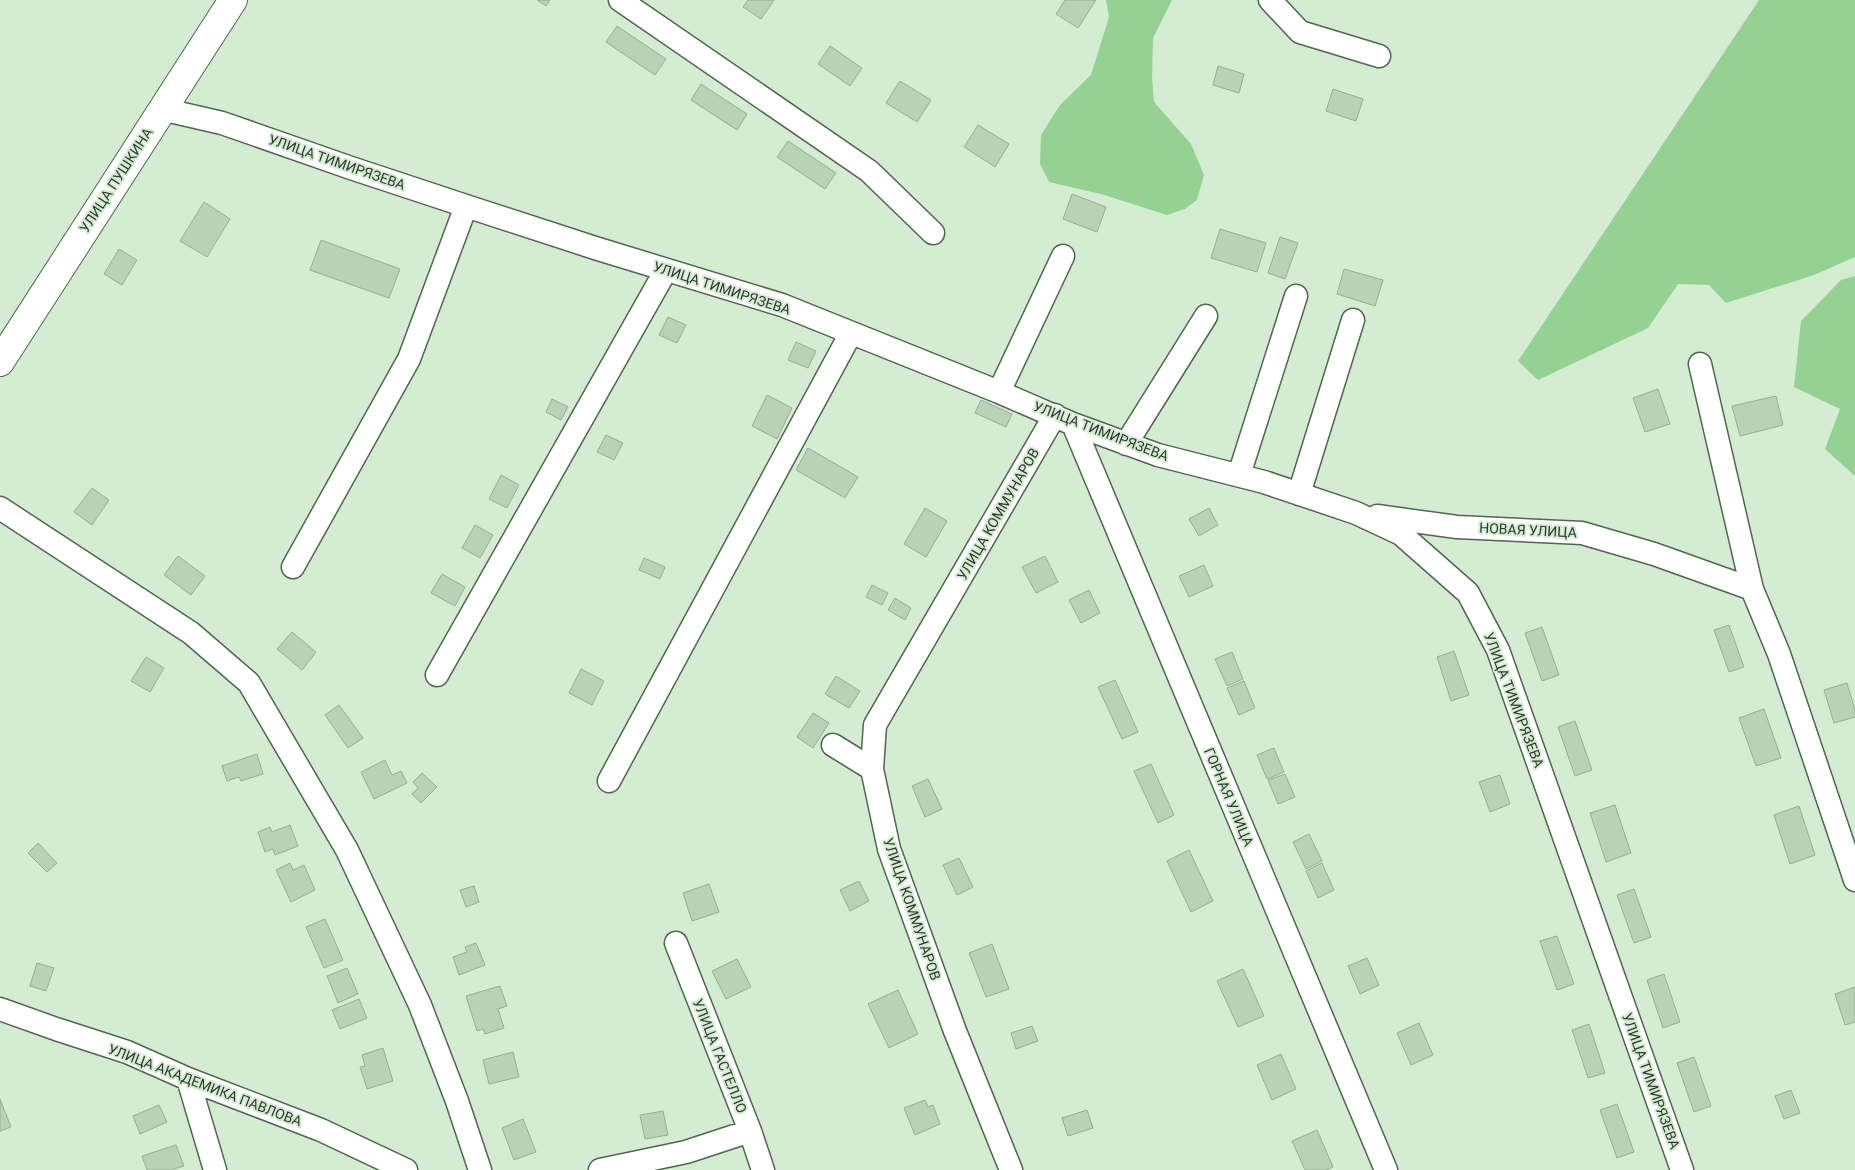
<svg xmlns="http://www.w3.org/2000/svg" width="1855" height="1170" font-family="Roboto,sans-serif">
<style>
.green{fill:#95d192}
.building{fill:#b9d2b7;stroke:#96ae94}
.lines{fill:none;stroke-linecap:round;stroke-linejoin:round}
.minor-casing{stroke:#50664e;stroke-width:25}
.major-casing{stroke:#50664e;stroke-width:30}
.minor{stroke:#fff;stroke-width:22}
.major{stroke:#fff;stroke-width:28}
.labels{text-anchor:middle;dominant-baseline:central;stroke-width:4;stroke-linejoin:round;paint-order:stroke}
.street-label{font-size:14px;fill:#2e382e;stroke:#d4edd2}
</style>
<rect width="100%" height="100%" fill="#d4edd2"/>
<path class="green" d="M 1106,0 L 1172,0 L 1153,38 L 1152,77 L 1154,102 L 1191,144 L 1204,175 L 1197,200 L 1185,209 L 1167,215 L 1101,194 L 1049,182 L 1040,164 L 1041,135 L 1060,105 L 1091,75 L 1109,17 Z
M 1759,0 L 1855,0 L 1855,257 L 1814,275 L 1726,303 L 1709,285 L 1678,284 L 1648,328 L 1538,380 L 1518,361 Z
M 1855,276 L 1855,476 L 1825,449 L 1840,409 L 1794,387 L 1801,321 L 1841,280 Z"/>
<path class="building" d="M 537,0 L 550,0 L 546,6 Z
M 748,0 L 774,0 L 761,19 L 743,7 Z
M 1065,0 L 1096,0 L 1078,28 L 1056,14 Z
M 617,26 L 666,59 L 655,75 L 606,42 Z
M 830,46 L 862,68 L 850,86 L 818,64 Z
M 1218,66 L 1244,74 L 1239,93 L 1213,85 Z
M 900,81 L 931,100 L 917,122 L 886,103 Z
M 701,84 L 747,114 L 737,130 L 691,100 Z
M 1333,89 L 1363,99 L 1356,121 L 1326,111 Z
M 978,125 L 1009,144 L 995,167 L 964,147 Z
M 788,141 L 836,173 L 825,189 L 777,157 Z
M 1072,194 L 1106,207 L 1097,232 L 1063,219 Z
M 204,202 L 230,219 L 207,257 L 180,241 Z
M 1220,229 L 1266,243 L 1257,272 L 1211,258 Z
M 1280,237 L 1298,243 L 1285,279 L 1268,273 Z
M 321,240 L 400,269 L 389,298 L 310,270 Z
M 119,249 L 137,260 L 122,285 L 104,274 Z
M 1344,269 L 1383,280 L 1375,306 L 1337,294 Z
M 668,317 L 686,325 L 677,343 L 659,335 Z
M 796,342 L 816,351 L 808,368 L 788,360 Z
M 1658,389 L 1670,424 L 1645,432 L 1633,398 Z
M 767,395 L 792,408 L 777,439 L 752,426 Z
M 1776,396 L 1783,425 L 1740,436 L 1732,406 Z
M 552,399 L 568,407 L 561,420 L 546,412 Z
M 981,400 L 1012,414 L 1006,427 L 975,413 Z
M 606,435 L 623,443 L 614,460 L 597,452 Z
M 808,448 L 858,477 L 845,498 L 796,470 Z
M 501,475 L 519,485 L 507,508 L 489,499 Z
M 92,488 L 109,500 L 92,525 L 74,512 Z
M 925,508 L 947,521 L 926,557 L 904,544 Z
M 1209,508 L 1218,525 L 1199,536 L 1189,519 Z
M 475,525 L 493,535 L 480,558 L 462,548 Z
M 178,556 L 205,576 L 191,595 L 164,575 Z
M 1045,556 L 1058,582 L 1036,593 L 1022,567 Z
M 644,558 L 665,567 L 660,579 L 639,570 Z
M 1204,565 L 1213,586 L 1189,597 L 1179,576 Z
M 442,574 L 465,587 L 455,606 L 431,593 Z
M 872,585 L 888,593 L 882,605 L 866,597 Z
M 1089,590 L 1100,613 L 1081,623 L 1069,600 Z
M 895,598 L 911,608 L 905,620 L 888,610 Z
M 1729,625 L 1744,667 L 1729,672 L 1714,630 Z
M 1542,627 L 1559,675 L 1542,681 L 1525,633 Z
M 292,632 L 316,652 L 302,670 L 277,649 Z
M 1454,651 L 1469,695 L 1451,701 L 1437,657 Z
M 1232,652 L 1243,679 L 1227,686 L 1215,659 Z
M 146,657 L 164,668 L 150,692 L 131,681 Z
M 581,669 L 604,681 L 592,705 L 569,693 Z
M 836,676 L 860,691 L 849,708 L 825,694 Z
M 1115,680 L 1138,732 L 1122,739 L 1098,687 Z
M 1244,681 L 1255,708 L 1239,715 L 1227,688 Z
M 1847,683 L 1855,710 L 1855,717 L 1834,723 L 1824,690 Z
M 339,705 L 363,738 L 348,748 L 325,715 Z
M 1764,709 L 1781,758 L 1756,766 L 1739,718 Z
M 813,713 L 829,723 L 813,748 L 797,737 Z
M 1575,721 L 1592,770 L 1575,776 L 1558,727 Z
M 1274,748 L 1284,772 L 1267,779 L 1257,755 Z
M 257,754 L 263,774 L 241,781 L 239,777 L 227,781 L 222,766 Z
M 385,760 L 392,775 L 401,771 L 407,783 L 374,799 L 361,772 Z
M 1151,764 L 1174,815 L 1158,823 L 1134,771 Z
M 422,773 L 437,787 L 421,803 L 412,794 L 418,788 L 413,782 Z
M 1285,774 L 1295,797 L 1278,804 L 1268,780 Z
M 1500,775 L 1510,804 L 1490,812 L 1479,782 Z
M 928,779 L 942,809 L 925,817 L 912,786 Z
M 1615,805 L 1631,853 L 1606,862 L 1590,813 Z
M 1799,806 L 1815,855 L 1790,864 L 1774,815 Z
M 290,825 L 298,846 L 275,855 L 273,849 L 265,852 L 258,832 L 270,827 L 272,832 Z
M 1309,834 L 1322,861 L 1306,869 L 1293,842 Z
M 38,843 L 57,863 L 47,872 L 28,853 Z
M 1189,850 L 1213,901 L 1191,912 L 1167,861 Z
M 959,858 L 973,887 L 957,895 L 943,865 Z
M 290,863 L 293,870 L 304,865 L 315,890 L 291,902 L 276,870 Z
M 1322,863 L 1334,890 L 1318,898 L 1306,871 Z
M 859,881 L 869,901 L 850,911 L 840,890 Z
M 709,884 L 719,912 L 692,921 L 683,893 Z
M 474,886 L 479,902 L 466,907 L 460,890 Z
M 1634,889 L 1651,937 L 1634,943 L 1617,895 Z
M 325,919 L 343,960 L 324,968 L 306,927 Z
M 1557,936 L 1574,984 L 1557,990 L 1540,941 Z
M 476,943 L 485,965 L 459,975 L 453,957 L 467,952 L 465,947 Z
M 992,944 L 1009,989 L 986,997 L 969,953 Z
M 1367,958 L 1379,985 L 1360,994 L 1348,966 Z
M 737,959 L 751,987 L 726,999 L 712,971 Z
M 37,963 L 54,968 L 46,991 L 30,986 Z
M 347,968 L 358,994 L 338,1003 L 327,976 Z
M 1243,969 L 1264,1016 L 1238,1027 L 1217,981 Z
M 1664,974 L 1680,1022 L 1663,1028 L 1647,980 Z
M 500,986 L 507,1006 L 498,1009 L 504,1028 L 485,1034 L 483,1029 L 477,1031 L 466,996 Z
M 1855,987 L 1855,1022 L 1845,1025 L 1835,994 Z
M 898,990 L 918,1034 L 889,1048 L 868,1004 Z
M 359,999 L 367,1018 L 340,1029 L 332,1010 Z
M 1419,1023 L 1433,1055 L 1411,1065 L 1397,1033 Z
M 1589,1024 L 1605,1073 L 1588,1078 L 1572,1030 Z
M 1032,1026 L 1038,1041 L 1016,1049 L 1011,1033 Z
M 383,1048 L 393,1081 L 367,1089 L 360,1067 L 365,1066 L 362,1055 Z
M 513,1052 L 519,1077 L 489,1084 L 483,1060 Z
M 1281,1054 L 1296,1089 L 1272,1100 L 1257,1065 Z
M 1694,1057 L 1711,1106 L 1694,1112 L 1677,1063 Z
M 1791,1090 L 1800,1113 L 1784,1119 L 1775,1096 Z
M 0,1099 L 11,1127 L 0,1131 Z
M 925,1100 L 928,1107 L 933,1105 L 940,1124 L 915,1135 L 904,1108 Z
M 1617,1104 L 1634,1152 L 1617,1158 L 1600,1110 Z
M 159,1105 L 167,1122 L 140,1134 L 133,1116 Z
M 1087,1110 L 1093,1128 L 1068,1136 L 1062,1118 Z
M 663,1111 L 668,1135 L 645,1139 L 640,1115 Z
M 523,1119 L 536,1152 L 514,1160 L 502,1128 Z
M 1317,1130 L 1333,1167 L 1326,1170 L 1305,1170 L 1292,1141 Z
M 176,1145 L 184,1166 L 171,1170 L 147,1170 L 142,1156 Z"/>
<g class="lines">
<defs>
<path id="minor" d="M 620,0 L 869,171 L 933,233
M 1270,0 L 1300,32 L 1379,56
M 161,109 L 222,123 L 351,168 L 466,206 L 595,248 L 782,305 L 999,392 L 1073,424 L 1158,455 L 1264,482 L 1356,513 L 1401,534 L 1468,593 L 1498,650 L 1682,1170
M 1700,364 L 1752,589 L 1779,654 L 1855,880
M 999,392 L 1063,256
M 1073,424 L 1386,1170
M 1126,444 L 1206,316
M 1239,475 L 1296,296
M 1299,494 L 1353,320
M 0,508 L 191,633 L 249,683 L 347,850 L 420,1005 L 457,1101 L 480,1170
M 1377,516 L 1457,527 L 1582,533 L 1654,554 L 1752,589
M 293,567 L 409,359 L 466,206
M 437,675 L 666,270
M 833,745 L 872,769
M 609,781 L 851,333
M 676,943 L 750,1131 L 763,1170
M 0,1009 L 56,1029 L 127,1052 L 188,1079 L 321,1130 L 406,1170
M 188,1079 L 215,1170
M 600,1170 L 686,1152 L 750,1131
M 1011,1170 L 955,1031 L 889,849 L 872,769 L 875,725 L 1055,415"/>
<path id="major" d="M 0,362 L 233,0"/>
</defs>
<use href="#minor" class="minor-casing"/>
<use href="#major" class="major-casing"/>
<use href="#minor" class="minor"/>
<use href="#major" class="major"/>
</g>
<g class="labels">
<g class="street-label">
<text transform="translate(337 162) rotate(19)">УЛИЦА ТИМИРЯЗЕВА</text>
<text transform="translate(116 180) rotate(-57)">УЛИЦА ПУШКИНА</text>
<text transform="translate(722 288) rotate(18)">УЛИЦА ТИМИРЯЗЕВА</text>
<text transform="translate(1101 431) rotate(21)">УЛИЦА ТИМИРЯЗЕВА</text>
<text transform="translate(998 514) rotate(-60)">УЛИЦА КОММУНАРОВ</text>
<text transform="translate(1528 530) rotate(3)">НОВАЯ УЛИЦА</text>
<text transform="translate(1514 700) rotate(69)">УЛИЦА ТИМИРЯЗЕВА</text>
<text transform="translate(1229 797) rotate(67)">ГОРНАЯ УЛИЦА</text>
<text transform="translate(912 909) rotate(71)">УЛИЦА КОММУНАРОВ</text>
<text transform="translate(720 1056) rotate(68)">УЛИЦА ГАСТЕЛЛО</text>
<text transform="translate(1651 1081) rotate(70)">УЛИЦА ТИМИРЯЗЕВА</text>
<text transform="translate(205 1085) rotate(21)">УЛИЦА АКАДЕМИКА ПАВЛОВА</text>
</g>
</g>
</svg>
